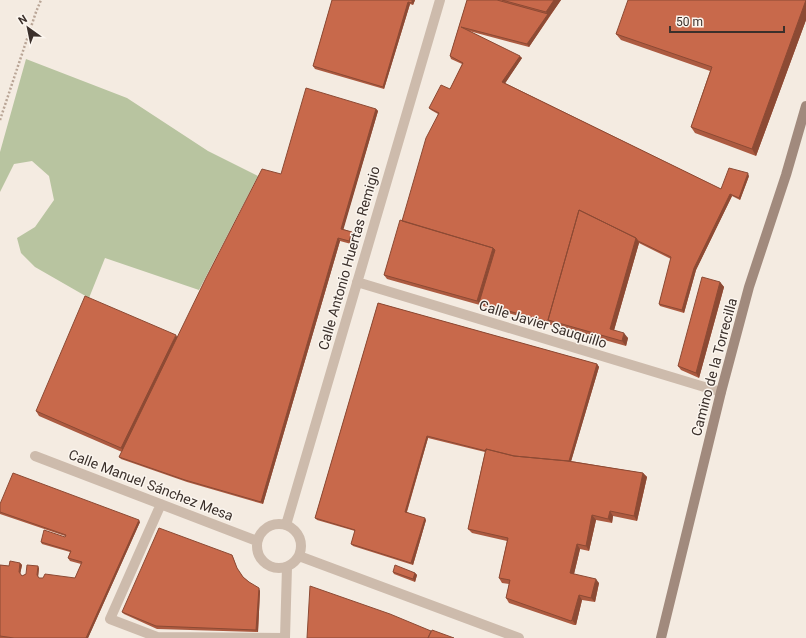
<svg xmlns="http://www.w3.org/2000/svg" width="806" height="638" font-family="Roboto,sans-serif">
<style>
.green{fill:#b8c4a0}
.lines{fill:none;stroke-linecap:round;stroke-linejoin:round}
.path{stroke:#b9a596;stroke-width:2.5;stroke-dasharray:2 2;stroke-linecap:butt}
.street{stroke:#cdbbac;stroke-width:10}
.secondary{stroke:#a18a7d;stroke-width:10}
.wall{fill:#ac5a40}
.shaded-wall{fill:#8c4a34}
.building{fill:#c8694b;stroke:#8c4a34}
.labels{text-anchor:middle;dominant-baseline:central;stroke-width:3;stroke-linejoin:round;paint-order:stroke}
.street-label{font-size:14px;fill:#3b302b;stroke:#fbf5ee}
</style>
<rect width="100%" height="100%" fill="#f4ebe1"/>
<path class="green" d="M 26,59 L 127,98 L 208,151 L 258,176 L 199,290 L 105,258 L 89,298 L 35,267 L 21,253 L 17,238 L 35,227 L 54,200 L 49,176 L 32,161 L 14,164 L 0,192 L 0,152 Z"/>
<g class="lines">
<path class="path" d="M 0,120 L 36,12 L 41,0"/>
<path class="street" d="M 357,282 L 721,392
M 35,456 L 257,541
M 161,504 L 110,619 L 157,637 L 285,638
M257 546a22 22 0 1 1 44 0a22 22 0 1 1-44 0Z
M 286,525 L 440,0
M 299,556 L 519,638
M 285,638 L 287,567"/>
<path class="secondary" d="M 661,638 L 721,392 L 749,287 L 786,175 L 806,106"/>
</g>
<path class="wall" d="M 332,0 L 415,0 L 413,5 L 410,4 L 384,89 L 315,69 L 313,66 Z
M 467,0 L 561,0 L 529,47 L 469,31 L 522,58 L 505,83 L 721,189 L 749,176 L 740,200 L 732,196 L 696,270 L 684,313 L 660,306 L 659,304 L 671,259 L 639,243 L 614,330 L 628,338 L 626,346 L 387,279 L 384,275 L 438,114 L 431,110 L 429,108 L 450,89 L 462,64 L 451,59 L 450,56 Z
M 806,0 L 806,20 L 756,156 L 695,133 L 691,127 L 710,71 L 621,40 L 616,34 Z
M 376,109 L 378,111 L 343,229 L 352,232 L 354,234 L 351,244 L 340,241 L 263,504 L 187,482 L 121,459 L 119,457 L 122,452 L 39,416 L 36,411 L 177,338 Z
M 720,282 L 724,287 L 699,378 L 681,370 L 678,366 Z
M 378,303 L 597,364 L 599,367 L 571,461 L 643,473 L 647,477 L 637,521 L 613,516 L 612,523 L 596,520 L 589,551 L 580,549 L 574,574 L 599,583 L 595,602 L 582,600 L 576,625 L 574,625 L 509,603 L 506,598 L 509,584 L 502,583 L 499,578 L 507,541 L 472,533 L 468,529 L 485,452 L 428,438 L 407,512 L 426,520 L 413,565 L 353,546 L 351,544 L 355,531 L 317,520 L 315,518 Z
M 0,504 L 140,522 L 88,638 L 0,638 L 0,565 L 9,566 L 20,563 L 22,565 L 20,574 L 22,576 L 39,568 L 38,577 L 39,578 L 75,578 L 81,564 L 70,561 L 68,558 L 70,552 L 42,544 L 41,542 L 65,537 L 65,536 L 0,514 Z
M 232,555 L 233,557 L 238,571 L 243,577 L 249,582 L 260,591 L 258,632 L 157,629 L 124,614 L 122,612 Z
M 393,572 L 415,573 L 417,575 L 415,582 L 394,574 Z"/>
<path class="shaded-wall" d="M 412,0 L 415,0 L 413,5 L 412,3 Z
M 554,0 L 561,0 L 549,17 L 546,12 Z
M 806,0 L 806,20 L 756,156 L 752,149 Z
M 408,2 L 410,4 L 384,89 L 383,87 Z
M 548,14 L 549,17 L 529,47 L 527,44 Z
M 520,56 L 522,58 L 504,85 L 502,82 Z
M 376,109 L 378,111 L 343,231 L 341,229 Z
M 748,173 L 749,176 L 740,200 L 739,198 Z
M 730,194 L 732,196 L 696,270 L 684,313 L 682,310 L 694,268 Z
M 352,232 L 354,234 L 351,244 L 349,241 Z
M 338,238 L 340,241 L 263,504 L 261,502 Z
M 636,238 L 639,243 L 613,334 L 610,329 Z
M 493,248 L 496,252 L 479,303 L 477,301 Z
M 720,282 L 724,287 L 699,378 L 696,373 Z
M 624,333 L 628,338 L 626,346 L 622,341 Z
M 176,335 L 179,340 L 124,452 L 121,448 Z
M 597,364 L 599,367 L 570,465 L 568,463 Z
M 427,436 L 428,438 L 406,514 L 405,512 Z
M 643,473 L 647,477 L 637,521 L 634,516 Z
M 610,511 L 613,516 L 612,523 L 608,519 Z
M 592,515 L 596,520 L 589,551 L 586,546 Z
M 425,518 L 426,520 L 413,565 L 411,563 Z
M 139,520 L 140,522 L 88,638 L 86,638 Z
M 577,544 L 580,549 L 573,578 L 570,573 Z
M 20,563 L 22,565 L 20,575 L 19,572 Z
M 38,566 L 39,568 L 38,577 L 37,575 Z
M 415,573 L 417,575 L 415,582 L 413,579 Z
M 596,579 L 599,583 L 595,602 L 591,598 Z
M 259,588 L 260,591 L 258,632 L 256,630 Z
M 579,595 L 582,600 L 576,625 L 572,620 Z"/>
<path class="building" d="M 332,0 L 412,0 L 412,3 L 408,2 L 383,87 L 313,66 Z
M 467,0 L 497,0 L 548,14 L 527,44 L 461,27 L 520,56 L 502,82 L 721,189 L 729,168 L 748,173 L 739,198 L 730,194 L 694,268 L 682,310 L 659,304 L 671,257 L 638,241 L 636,238 L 579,210 L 548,320 L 549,322 L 479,303 L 495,250 L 493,248 L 402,221 L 426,138 L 439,113 L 429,108 L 441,85 L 450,89 L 463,63 L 450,56 Z
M 502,0 L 554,0 L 546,12 Z
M 628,0 L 806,0 L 752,149 L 691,127 L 712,67 L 616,34 Z
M 306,88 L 376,109 L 341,229 L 352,232 L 349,241 L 338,238 L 261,502 L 185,480 L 119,457 L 206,278 L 262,169 L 281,174 Z
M 579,210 L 636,238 L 610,329 L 624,333 L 622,341 L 548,320 Z
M 400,220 L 493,248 L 477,301 L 384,275 Z
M 702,277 L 720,282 L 696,373 L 678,366 Z
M 85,296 L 176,335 L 121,448 L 36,411 Z
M 378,303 L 597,364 L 569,461 L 514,456 L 486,449 L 486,451 L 427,436 L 405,512 L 425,518 L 411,563 L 351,544 L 355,530 L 315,518 Z
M 486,449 L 514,456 L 567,461 L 643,473 L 634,516 L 610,511 L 608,519 L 592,515 L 586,546 L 577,544 L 570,573 L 596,579 L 591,598 L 579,595 L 572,620 L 571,621 L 506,598 L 510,580 L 499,578 L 508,538 L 468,529 Z
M 13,473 L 139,520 L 86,638 L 14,638 L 0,636 L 0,565 L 9,566 L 10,561 L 20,563 L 19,572 L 22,576 L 26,574 L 27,565 L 38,566 L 37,575 L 39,578 L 43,578 L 45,574 L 75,578 L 82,562 L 68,558 L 71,551 L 41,542 L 44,530 L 65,537 L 66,535 L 0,512 L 0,504 Z
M 159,528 L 232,555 L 237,568 L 243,577 L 249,582 L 259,588 L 256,630 L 156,626 L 122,612 Z
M 395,565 L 415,573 L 413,579 L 393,572 Z
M 310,586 L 390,614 L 431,631 L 428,638 L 307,638 Z
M 432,630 L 454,638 L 428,638 Z"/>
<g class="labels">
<g class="street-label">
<text transform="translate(349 258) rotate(-74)">Calle Antonio Huertas Remigio</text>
<text transform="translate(543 324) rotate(17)">Calle Javier Sauquillo</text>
<text transform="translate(714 367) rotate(-75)">Camino de la Torrecilla</text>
<text transform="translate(151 485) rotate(21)">Calle Manuel Sánchez Mesa</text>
</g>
</g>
<g transform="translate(28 28) rotate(327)" stroke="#fbf5ee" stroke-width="3" paint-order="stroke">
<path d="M0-3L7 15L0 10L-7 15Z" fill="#3b302b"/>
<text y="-6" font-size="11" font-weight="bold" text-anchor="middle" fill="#3b302b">N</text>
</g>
<path d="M670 26v6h114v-6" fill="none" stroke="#3b302b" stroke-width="2"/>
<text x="676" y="26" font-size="12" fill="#3b302b" stroke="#fbf5ee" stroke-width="3" paint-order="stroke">50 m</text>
</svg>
